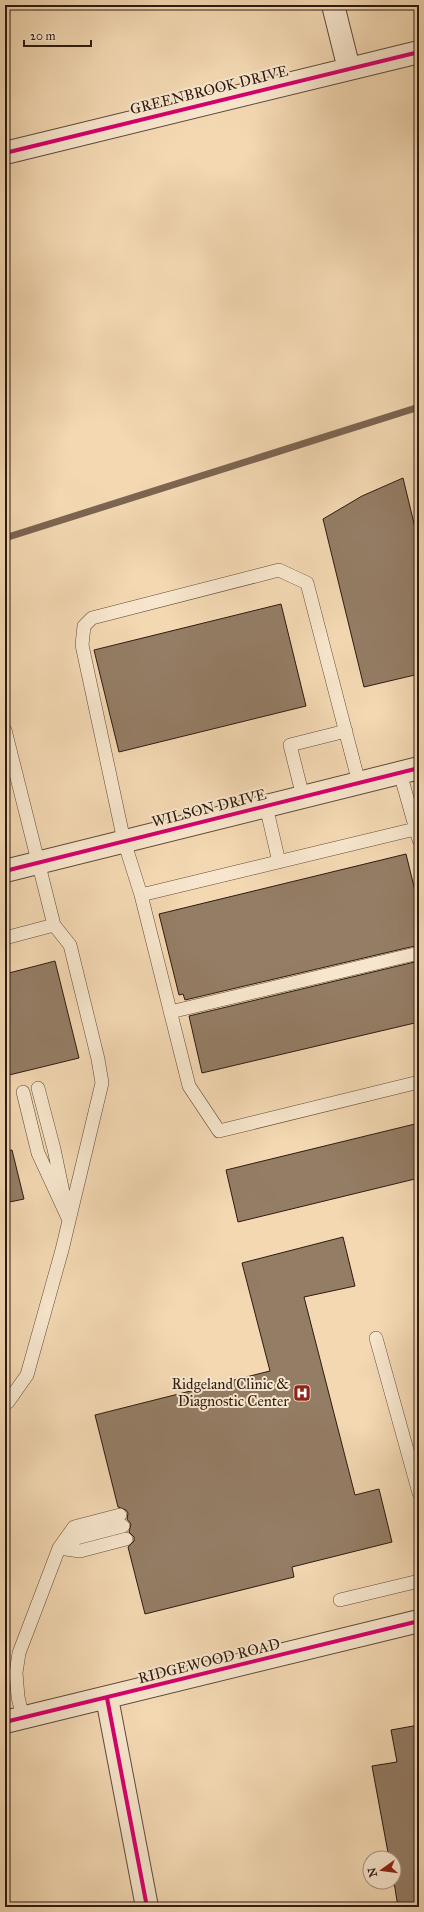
<svg xmlns="http://www.w3.org/2000/svg" width="424" height="1912" font-family="'IM FELL Great Primer',serif">
<style>
.lines{fill:none;stroke-linecap:round;stroke-linejoin:round}
.stream{stroke:#7c6551;stroke-width:7}
.building{fill:#947d65;stroke:#2e1a11}
.lane-casing{stroke:#5f4a39;stroke-width:14}
.street-casing{stroke:#5f4a39;stroke-width:24}
.lane{stroke:#f7e6cd;stroke-width:13}
.street{stroke:#f7e6cd;stroke-width:22}
.cycleway-casing{stroke:#f7e6cd;stroke-width:6}
.cycleway{stroke:#d6006c;stroke-width:4}
.labels{text-anchor:middle;dominant-baseline:central;stroke-width:4;stroke-linejoin:round;paint-order:stroke}
.street-label{font-size:15px;fill:#2e1a11;stroke:#f7e6cd}
.poi-label{font-size:15px;fill:#2e1a11;stroke:#f7e6cd;text-anchor:end}
</style>
<rect width="100%" height="100%" fill="#f3d8b2"/>
<filter id="stains"><feTurbulence type="fractalNoise" baseFrequency=".005" numOctaves="4"/><feColorMatrix values="0 0 0 0 .2 0 0 0 0 .09 0 0 0 0 .02 0 0 0 .5 -.17"/></filter>
<radialGradient id="worn" r=".72"><stop offset=".6" stop-color="#630" stop-opacity="0"/><stop offset="1" stop-color="#630" stop-opacity=".3"/></radialGradient>
<g class="lines">
<path class="stream" d="M 5,538 L 419,407"/>
</g>
<path class="building" d="M 403,478 L 419,544 L 419,674 L 364,687 L 323,519 L 362,496 Z
M 281,604 L 306,706 L 119,752 L 94,650 Z
M 406,854 L 419,907 L 419,945 L 185,1000 L 183,994 L 179,995 L 159,914 Z
M 55,961 L 79,1058 L 5,1076 L 5,974 Z
M 419,961 L 419,1022 L 202,1073 L 189,1016 Z
M 419,1123 L 419,1178 L 238,1222 L 226,1170 Z
M 12,1150 L 24,1199 L 5,1203 L 5,1151 Z
M 343,1237 L 355,1286 L 304,1297 L 355,1495 L 379,1489 L 392,1542 L 292,1567 L 294,1577 L 145,1614 L 128,1547 L 134,1541 L 134,1537 L 129,1532 L 131,1524 L 127,1519 L 128,1513 L 126,1510 L 118,1507 L 95,1415 L 270,1371 L 242,1263 Z
M 419,1725 L 419,1905 L 398,1907 L 394,1882 L 394,1858 L 389,1858 L 372,1766 L 397,1762 L 391,1730 Z"/>
<g class="lines">
<defs>
<path id="lane" d="M 5,730 L 54,925 L 5,938
M 400,773 L 419,840
M 359,783 L 307,583 L 279,570 L 92,618 L 84,626 L 82,645 L 124,841 L 141,895 L 189,1086 L 219,1131 L 419,1082
M 303,797 L 290,745 L 346,731
M 266,806 L 279,862
M 141,895 L 415,829
M 170,1012 L 419,953
M 38,1088 L 54,1149 L 64,1197
M 23,1092 L 38,1153 L 69,1220
M 376,1338 L 419,1493
M 5,1403 L 8,1402 L 27,1375 L 62,1250 L 102,1083 L 98,1059 L 70,945 L 54,925
M 63,1546 L 77,1538 L 123,1526
M 59,1548 L 80,1551 L 126,1539
M 340,1600 L 419,1581
M 23,1718 L 18,1697 L 16,1673 L 19,1653 L 59,1548 L 74,1527 L 120,1515"/>
<path id="street" d="M 333,5 L 349,69
M 5,153 L 419,52
M 5,871 L 419,768
M 107,1698 L 147,1907
M 5,1722 L 419,1621"/>
</defs>
<use href="#lane" class="lane-casing"/>
<use href="#street" class="street-casing"/>
<use href="#lane" class="lane"/>
<use href="#street" class="street"/>
<defs>
<path id="cycleway" d="M 5,153 L 419,52
M 5,871 L 419,768
M 107,1698 L 147,1907
M 5,1722 L 419,1621"/>
</defs>
<use href="#cycleway" class="cycleway-casing"/>
<use href="#cycleway" class="cycleway"/>
</g>
<defs>
<symbol id="hospital-square" viewBox="-11 -11 22 22"><rect x="-9" y="-9" width="18" height="18" rx="4" fill="#8f2418" stroke="#f7e6cd"/><path d="M-5-5h3v3.5h4V-5h3V5h-3V1.5h-4V5h-3Z" fill="#fff"/></symbol>
</defs>
<g fill-rule="evenodd">
<use href="#hospital-square" x="292" y="1383" width="20" height="20"/>
</g>
<g class="labels">
<g class="street-label">
<text transform="translate(209 90) rotate(-14)">GREENBROOK DRIVE</text>
<text transform="translate(209 808) rotate(-14)">WILSON DRIVE</text>
<text transform="translate(209 1661) rotate(-14)">RIDGEWOOD ROAD</text>
</g>
<g class="poi-label">
<text x="289" y="1384">Ridgeland Clinic &amp;<tspan x="289" dy="17">Diagnostic Center</tspan></text>
</g>
</g>
<rect width="424" height="1912" fill="none" stroke="#f3d8b2" stroke-width="20"/>
<rect x="6" y="6" width="412" height="1900" fill="none" stroke="#2e1a11" stroke-width="2"/>
<rect x="10" y="10" width="404" height="1892" fill="none" stroke="#2e1a11"/>
<g transform="translate(382 1870) rotate(256)"><circle r="19" fill="#f7e6cd" stroke="#a79482"/>
<path d="M0-3L7 15L0 10L-7 15Z" fill="#8f2418"/>
<text y="-6" font-size="11" font-weight="bold" text-anchor="middle" fill="#2e1a11">N</text>
</g>
<path d="M24 40v6h67v-6" fill="none" stroke="#2e1a11" stroke-width="2"/>
<text x="30" y="40" font-size="12" fill="#2e1a11" stroke="#f7e6cd" stroke-width="3" paint-order="stroke">20 m</text>
<rect width="100%" height="100%" filter="url(#stains)"/>
<rect width="100%" height="100%" fill="url(#worn)"/>
</svg>
